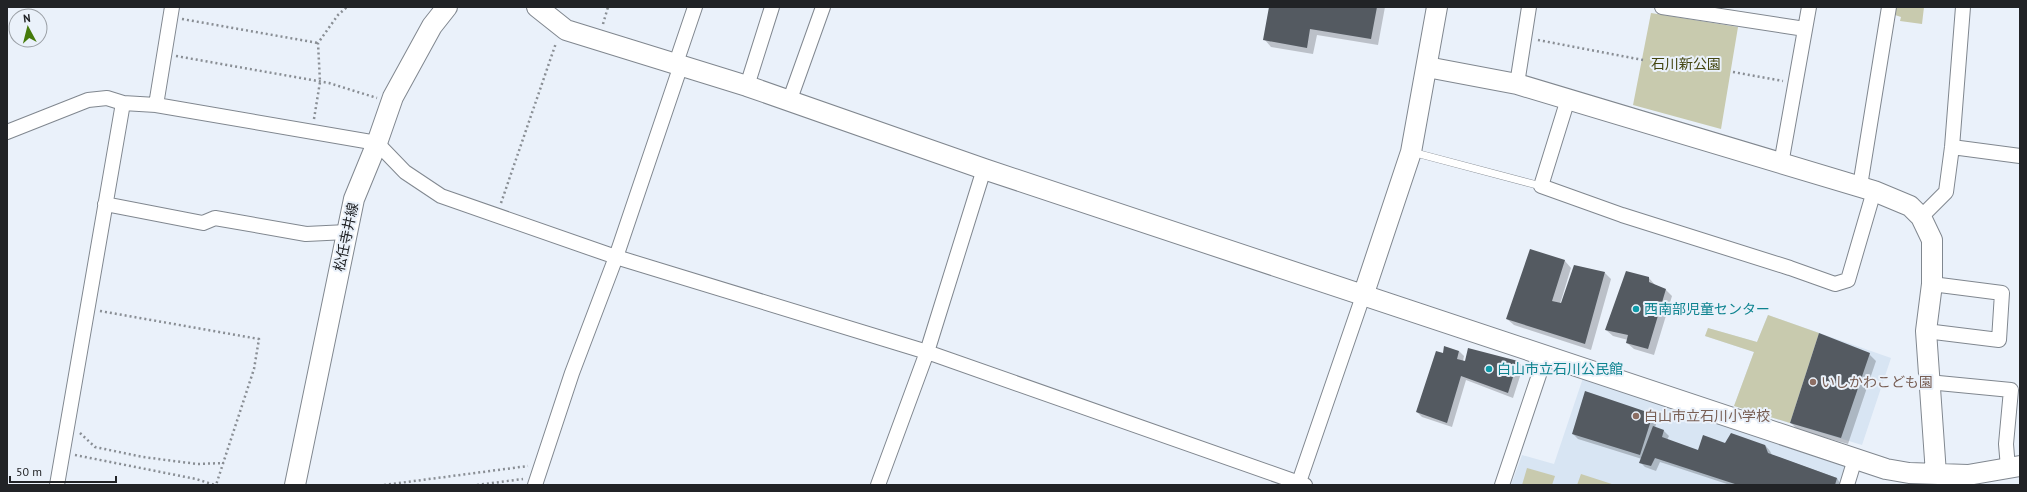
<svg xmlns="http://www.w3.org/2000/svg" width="2027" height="492" font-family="'PT Sans','Noto Sans JP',sans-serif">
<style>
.built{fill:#d8e5f3}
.green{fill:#c8caae}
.shadow{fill:#0003}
.building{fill:#545a61}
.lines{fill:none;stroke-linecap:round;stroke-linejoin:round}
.lane-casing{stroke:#80878f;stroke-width:8}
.street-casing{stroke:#80878f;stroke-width:16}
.secondary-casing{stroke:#80878f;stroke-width:22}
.path{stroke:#898e94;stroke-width:2.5;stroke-dasharray:2 3;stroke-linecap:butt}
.lane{stroke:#fff;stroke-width:7}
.street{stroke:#fff;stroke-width:14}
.secondary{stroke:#fff;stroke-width:20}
.culture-dot{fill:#0f9aa8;stroke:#eaf1fa;stroke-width:1.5}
.education-dot{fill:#8d6e63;stroke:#eaf1fa;stroke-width:1.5}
.labels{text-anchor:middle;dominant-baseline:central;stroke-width:4;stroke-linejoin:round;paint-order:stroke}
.park-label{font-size:14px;fill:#444611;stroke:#eaf1fa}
.street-label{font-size:14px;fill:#212326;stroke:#eaf1fa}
.culture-label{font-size:14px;fill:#0d838f;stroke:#eaf1fa;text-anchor:start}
.education-label{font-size:14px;fill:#785e54;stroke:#eaf1fa;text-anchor:start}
</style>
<rect width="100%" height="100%" fill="#eaf1fa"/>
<path class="built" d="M 1768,315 L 1891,358 L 1862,445 L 1734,406 L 1754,352 L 1705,336 L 1708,328 L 1757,342 Z
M 1583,378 L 1847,464 L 1839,485 L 1511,485 L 1522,455 L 1554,464 Z"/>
<path class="green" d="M 1896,7 L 1924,7 L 1922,24 L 1900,21 L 1901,17 L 1895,15 Z
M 1651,13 L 1738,27 L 1721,129 L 1633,105 Z
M 1768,315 L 1819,333 L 1790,423 L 1734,406 L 1754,352 L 1705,336 L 1708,328 L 1757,342 Z
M 1527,468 L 1555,476 L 1552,485 L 1522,485 Z
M 1581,474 L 1615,485 L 1577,485 Z"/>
<path class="shadow" d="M 1270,7 L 1385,7 L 1378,45 L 1317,35 L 1313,54 L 1271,47 L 1265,40 Z
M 1531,250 L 1565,261 L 1571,268 L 1560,304 L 1562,304 L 1605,273 L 1611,279 L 1591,350 L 1514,325 L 1507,319 Z
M 1649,278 L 1655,285 L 1666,290 L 1672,296 L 1654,355 L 1634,349 L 1627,343 L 1628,340 L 1613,336 L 1606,330 Z
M 1459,351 L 1464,356 L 1463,361 L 1518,362 L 1523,367 L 1513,398 L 1466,380 L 1452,427 L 1422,417 L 1417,412 L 1444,354 Z
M 1869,354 L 1876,361 L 1848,444 L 1798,430 L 1791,423 Z
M 1652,415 L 1657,420 L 1655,428 L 1664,431 L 1669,436 L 1667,440 L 1699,451 L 1726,444 L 1765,445 L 1770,451 L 1772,455 L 1837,478 L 1841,485 L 1730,485 L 1660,462 L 1656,471 L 1645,467 L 1640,462 L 1642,459 L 1578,439 L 1573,434 Z"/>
<path class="building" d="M 1269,7 L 1377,7 L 1371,39 L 1310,29 L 1307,48 L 1263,40 Z
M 1530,249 L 1565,260 L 1552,301 L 1561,303 L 1574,265 L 1605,272 L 1585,344 L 1506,319 Z
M 1626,271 L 1649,277 L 1649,282 L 1666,289 L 1648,349 L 1626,343 L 1628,335 L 1605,330 Z
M 1819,333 L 1870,353 L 1841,438 L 1790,423 Z
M 1444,346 L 1459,351 L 1457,359 L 1465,361 L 1468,348 L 1518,361 L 1508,393 L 1461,376 L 1447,423 L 1416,412 L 1436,351 L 1443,353 Z
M 1585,391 L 1653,414 L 1640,455 L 1572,434 Z
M 1653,426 L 1664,430 L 1662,437 L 1698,450 L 1703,435 L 1725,443 L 1731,433 L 1765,445 L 1768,453 L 1837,478 L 1835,485 L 1738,485 L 1655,458 L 1651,466 L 1639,463 Z"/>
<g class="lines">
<defs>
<path id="lane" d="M 1412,152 L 1541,186"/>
<path id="street" d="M 1662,7 L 1805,29
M 676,63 L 695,7
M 1517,84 L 1529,7
M 747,86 L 772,7
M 1568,99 L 1541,186 L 1622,215 L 1790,268 L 1835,284 L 1848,280 L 1874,191
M 789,102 L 823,7
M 156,105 L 172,7
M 7,132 L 88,100 L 107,98 L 123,103 L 156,105 L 377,143 L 405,172 L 441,196 L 616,257 L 927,352 L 1305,485
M 1952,147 L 2020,156
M 1781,164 L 1809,7
M 1860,186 L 1889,7
M 105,204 L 203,223 L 215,218 L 306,234 L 347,232
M 1921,217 L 1946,192 L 1952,147 L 1963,7
M 1926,331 L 1999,340 L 2002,293 L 1932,284
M 1928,382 L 2011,390 L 2006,444 L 2008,468
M 57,485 L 123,103
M 535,485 L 572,373 L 616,257 L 681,65
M 878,485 L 927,352 L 984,169
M 1298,485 L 1363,296
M 1502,485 L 1545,357
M 1847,485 L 1855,459"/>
<path id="secondary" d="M 537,7 L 566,30 L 747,86 L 984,169 L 1886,469 L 1909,473 L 1968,475 L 2020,466
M 1427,67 L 1517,84 L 1874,191 L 1910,206 L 1921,217 L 1932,240 L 1932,284 L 1926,331 L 1936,474
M 1363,296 L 1411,152 L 1437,7
M 295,485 L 354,199 L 377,143 L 393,97 L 432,26 L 447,7"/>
</defs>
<use href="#lane" class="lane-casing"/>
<use href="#street" class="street-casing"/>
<use href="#secondary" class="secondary-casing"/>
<path class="path" d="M 182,19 L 318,43
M 603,24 L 608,7
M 1538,40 L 1643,60
M 176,56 L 329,83 L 377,98
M 1733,72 L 1783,81
M 314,119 L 320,82 L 318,43 L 338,15 L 347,7
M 501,203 L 556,43
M 100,311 L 259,339 L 254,369 L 216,485
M 80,433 L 95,447 L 143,457 L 197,464 L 224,463
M 75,455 L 196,479 L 215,485
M 384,485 L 528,466
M 477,485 L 523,479"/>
<use href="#lane" class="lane"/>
<use href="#street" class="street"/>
<use href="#secondary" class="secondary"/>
</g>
<g class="culture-dot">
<circle cx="1636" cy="309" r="4"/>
<circle cx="1489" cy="369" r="4"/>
</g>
<g class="education-dot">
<circle cx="1813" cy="382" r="4"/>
<circle cx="1636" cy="416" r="4"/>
</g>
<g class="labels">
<g class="park-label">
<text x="1686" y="64">石川新公園</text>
</g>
<g class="street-label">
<text transform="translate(346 237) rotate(-78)">松任寺井線</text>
</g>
<g class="culture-label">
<text x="1644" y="309">西南部児童センター</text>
<text x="1497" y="369">白山市立石川公民館</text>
</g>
<g class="education-label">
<text x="1821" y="382">いしかわこども園</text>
<text x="1644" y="416">白山市立石川小学校</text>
</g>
</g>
<rect width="2027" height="492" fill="none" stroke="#212326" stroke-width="16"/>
<g transform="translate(28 28) rotate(353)"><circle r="19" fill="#eaf1fa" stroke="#9a9fa5"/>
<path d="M0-3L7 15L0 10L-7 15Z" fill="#457a0b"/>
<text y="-6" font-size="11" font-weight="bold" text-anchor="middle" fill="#212326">N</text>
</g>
<path d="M10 476v6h106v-6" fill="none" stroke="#212326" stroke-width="2"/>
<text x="16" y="476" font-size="12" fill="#212326" stroke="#eaf1fa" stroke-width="3" paint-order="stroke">50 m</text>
</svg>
